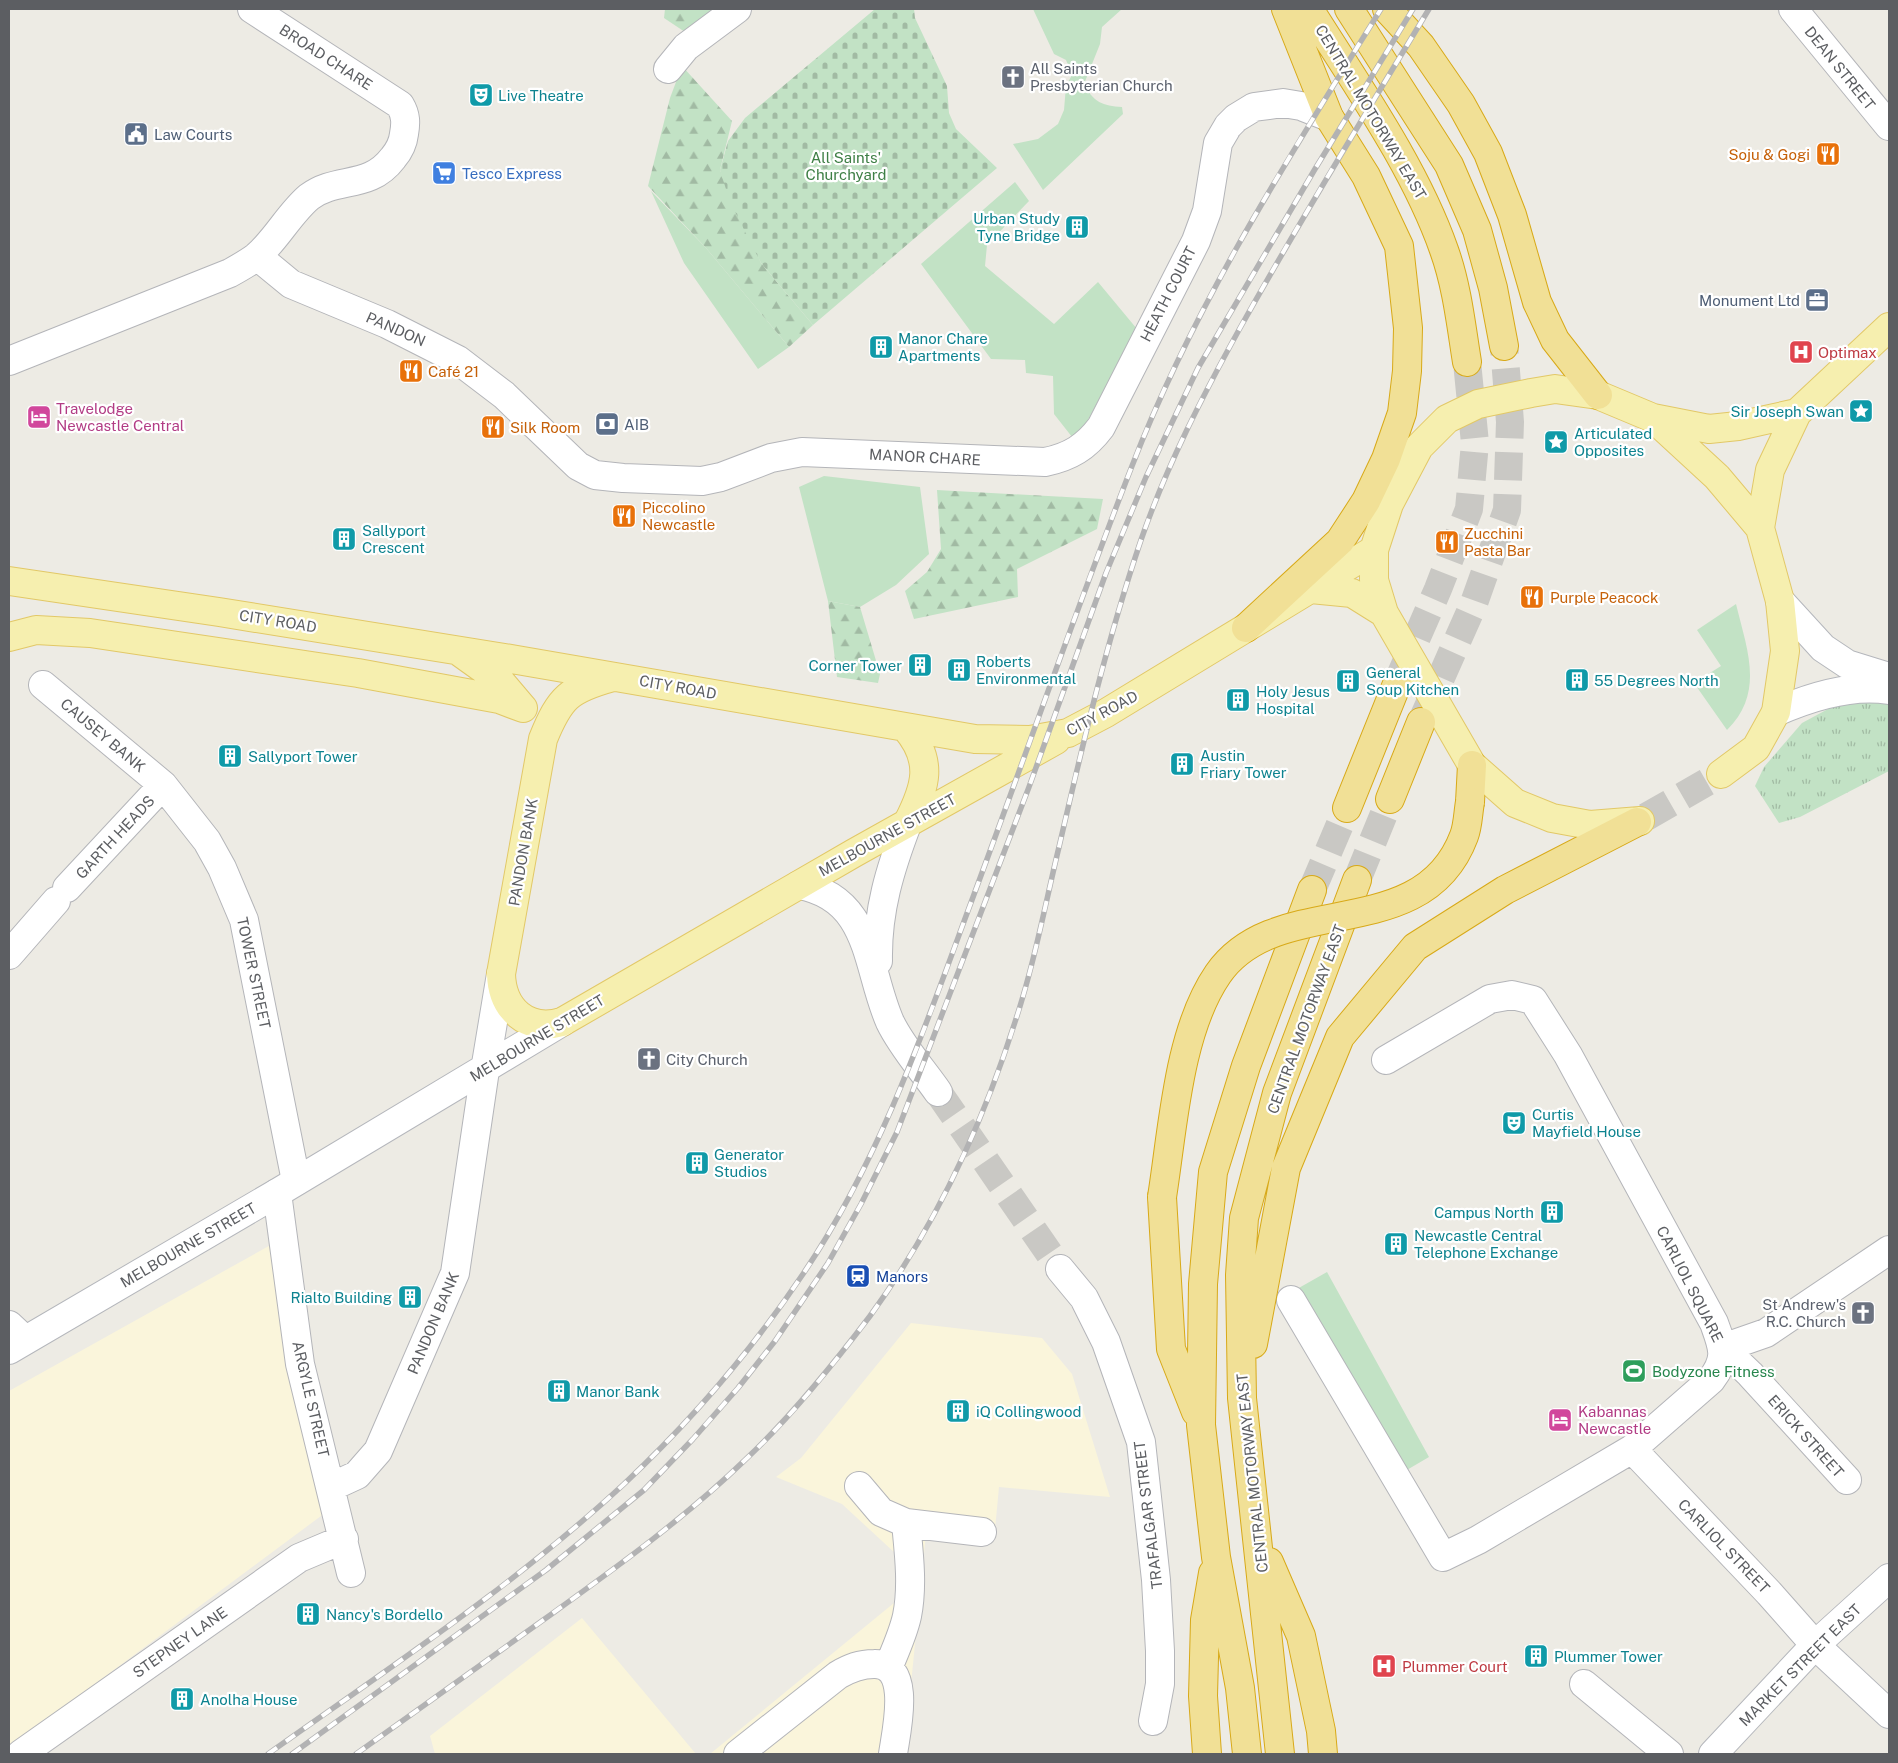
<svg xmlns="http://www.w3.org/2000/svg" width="1898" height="1763" font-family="'Public Sans',sans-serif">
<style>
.commercial{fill:#faf5db}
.green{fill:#c2e2c5}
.forest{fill:url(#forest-firs)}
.cemetery{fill:url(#cemetery-stones)}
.park{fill:url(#park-tufts)}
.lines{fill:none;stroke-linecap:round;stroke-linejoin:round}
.street-tunnel{stroke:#c9c8c4;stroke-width:28;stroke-dasharray:28 14;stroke-linecap:butt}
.primary-tunnel{stroke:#c9c8c4;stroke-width:28;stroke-dasharray:28 14;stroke-linecap:butt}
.highway-tunnel{stroke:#c9c8c4;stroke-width:28;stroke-dasharray:28 14;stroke-linecap:butt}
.street-casing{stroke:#b4b5b9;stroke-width:30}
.secondary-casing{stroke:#b5b7bc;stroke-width:30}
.primary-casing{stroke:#e2c867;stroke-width:30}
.highway-casing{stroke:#d8a918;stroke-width:30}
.street{stroke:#fff;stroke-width:28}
.secondary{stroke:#fff;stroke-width:28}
.primary{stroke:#f6efaf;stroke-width:28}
.highway{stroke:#f1e096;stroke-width:28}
.rail-casing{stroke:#b2b2b3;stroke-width:5.5}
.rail{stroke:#fff;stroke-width:4;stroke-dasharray:11;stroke-linecap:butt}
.highway-bridge-casing{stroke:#d8a918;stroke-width:30;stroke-linecap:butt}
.highway-bridge{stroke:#f1e096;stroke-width:28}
.labels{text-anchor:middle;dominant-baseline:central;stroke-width:4.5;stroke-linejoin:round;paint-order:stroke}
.street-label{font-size:15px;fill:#5c5e62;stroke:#fff}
.worship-label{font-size:15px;fill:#5b616d;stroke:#fff;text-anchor:start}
.culture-label{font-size:15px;fill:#0d838f;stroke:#fff;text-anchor:start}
.service-label{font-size:15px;fill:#4e5e75;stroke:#fff;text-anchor:start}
.food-label{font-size:15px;fill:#c56008;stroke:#fff;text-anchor:start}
.park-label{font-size:15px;fill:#3e7f45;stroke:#fff}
.shop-label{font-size:15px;fill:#366cbe;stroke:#fff;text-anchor:start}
.health-label{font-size:15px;fill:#be3a42;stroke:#fff;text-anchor:start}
.hotel-label{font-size:15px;fill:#b23c85;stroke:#fff;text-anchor:start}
.transit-label{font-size:15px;fill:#164399;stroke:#fff;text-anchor:start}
.leisure-label{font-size:15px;fill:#27864d;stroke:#fff;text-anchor:start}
</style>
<defs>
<pattern id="forest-firs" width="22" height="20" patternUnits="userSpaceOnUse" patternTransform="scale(1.25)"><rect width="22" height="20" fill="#c2e2c5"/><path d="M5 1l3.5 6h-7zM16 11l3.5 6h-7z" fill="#a1baa3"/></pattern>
<pattern id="cemetery-stones" width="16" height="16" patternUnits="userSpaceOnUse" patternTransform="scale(1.25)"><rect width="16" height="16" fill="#c2e2c5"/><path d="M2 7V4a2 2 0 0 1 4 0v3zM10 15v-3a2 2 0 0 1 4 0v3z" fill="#a1baa3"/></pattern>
<pattern id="park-tufts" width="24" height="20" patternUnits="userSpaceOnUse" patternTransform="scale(1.25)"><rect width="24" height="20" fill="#c2e2c5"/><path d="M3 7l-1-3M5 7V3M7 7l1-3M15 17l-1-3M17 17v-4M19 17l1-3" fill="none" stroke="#a1baa3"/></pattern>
</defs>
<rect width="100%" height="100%" fill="#edebe4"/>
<path class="commercial" d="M 276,1242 L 325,1513 L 9,1748 L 9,1391 Z
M 911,1323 L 1042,1338 L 1072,1374 L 1110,1497 L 999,1487 L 994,1540 L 926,1534 L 904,1754 L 710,1754 L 900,1598 L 895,1553 L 842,1504 L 776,1477 L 801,1458 Z
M 582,1618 L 696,1754 L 435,1754 L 430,1736 Z"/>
<path class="green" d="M 1033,9 L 1122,9 L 1102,27 L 1100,44 L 1084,84 C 1093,102 1103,106 1122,107 L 1123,114 L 1043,190 L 1013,144 L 1038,139 L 1058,124 L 1064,110 L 1066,86 L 1072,75 L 1066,60 L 1054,54 Z
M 1015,182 L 1029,201 L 987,245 L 985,266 L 1054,324 L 1098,282 L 1137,329 L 1076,442 L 1054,414 L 1053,376 L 1026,373 L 1025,360 L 991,359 L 921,264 Z
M 651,191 L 706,248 L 789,347 L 758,369 L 684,263 Z
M 824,476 L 920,487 L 929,554 L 896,585 L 860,607 L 828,601 L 799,487 Z
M 1736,604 C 1747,650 1765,692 1727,730 L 1694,683 L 1721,666 L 1697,630 Z
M 1327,1272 L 1429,1457 L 1400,1474 L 1297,1289 Z"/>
<path class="forest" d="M 665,9 L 718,9 L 685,32 L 664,18 Z
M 682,66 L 732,121 L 720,170 L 761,263 L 813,325 L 789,347 L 706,248 L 648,186 L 670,98 Z
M 937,490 L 1103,499 L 1097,529 L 1017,569 L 1018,597 L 914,619 L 905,591 L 927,572 L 941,549 Z
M 828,601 L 860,607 L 880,674 L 878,683 L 837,677 Z"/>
<path class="cemetery" d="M 875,9 L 914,9 L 915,18 L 947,86 L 949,113 L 956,129 L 997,168 L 813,325 L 761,263 L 730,202 L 720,170 L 728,141 L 745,118 Z"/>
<path class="park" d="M 1841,702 L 1889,702 L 1889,771 L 1800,817 L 1779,823 L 1755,786 L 1764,767 L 1802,723 Z"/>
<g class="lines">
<path class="street-tunnel" d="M 938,1092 L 1060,1269"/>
<path class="primary-tunnel" d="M 1646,817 L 1721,774"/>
<path class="highway-tunnel" d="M 1400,676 L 1438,589 L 1469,509 L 1475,443 L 1467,362
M 1424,716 L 1474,603 L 1507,510 L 1510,422 L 1504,346
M 1357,880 L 1390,799
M 1312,890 L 1347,808"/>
<defs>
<path id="street" d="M 1793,9 L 1889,126
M 668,69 L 686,47 L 737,9
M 257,256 L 291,284 L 387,324 L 458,360 L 504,395 L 578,466 L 595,475 L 623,478 L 702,481 L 721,477 L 771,458 L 802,452 L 1045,462 C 1070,457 1086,447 1101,427 L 1196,241 L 1207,211 L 1218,143 L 1228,126 L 1236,118 L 1254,107 L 1283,103 L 1301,106 L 1329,117
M 9,361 L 230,273 C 239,268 248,263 256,257 C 276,240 289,214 309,197 C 337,176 369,190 393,158 C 399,151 403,143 404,134 C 406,123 406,115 400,105 L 252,9
M 43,685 L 163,785 L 207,841 L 222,868 L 244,920 L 296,1181
M 799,885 C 872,898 866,968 890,1022 C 902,1047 922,1069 938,1092
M 67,888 L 163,785
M 9,955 L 56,901
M 878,961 C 877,911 890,869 908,822
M 277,1193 L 300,1364 L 351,1573
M 1060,1269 L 1084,1298 L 1106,1342 L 1141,1442 L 1156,1580 L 1160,1651 L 1160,1684 L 1153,1721
M 1291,1300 L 1443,1557 L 1478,1540 L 1632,1449 L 1711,1380 C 1728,1358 1723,1348 1714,1323 L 1568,1055 L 1533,1000 L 1512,995 L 1490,999 L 1386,1060
M 9,1325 L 25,1340
M 1632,1449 L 1769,1593 L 1815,1645
M 1847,1480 L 1750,1374 L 1723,1348 L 1766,1333 L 1889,1250
M 859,1486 L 881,1512 L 906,1523 C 909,1554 913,1586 907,1616 C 903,1634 895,1651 888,1668
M 331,1487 L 357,1475 L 378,1451 L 455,1273 L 485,1070
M 906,1523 L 982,1532
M 1584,1684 L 1669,1754
M 21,1754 L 299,1558 L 344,1539
M 738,1754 L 838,1675 C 850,1668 860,1664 874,1664 C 913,1663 896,1732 893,1754"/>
<path id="secondary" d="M 1780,601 L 1823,648 L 1847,664 L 1889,677
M 1776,712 C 1810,697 1852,684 1889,690
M 485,1070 L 501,974
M 9,1350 L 277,1193 L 562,1022
M 1815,1645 L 1889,1714
M 1713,1754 L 1815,1645 L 1889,1578"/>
<path id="primary" d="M 1653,418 L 1709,429 L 1738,426 L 1797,413
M 1760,528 L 1770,470 L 1797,413 L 1889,327
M 9,581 L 219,612 L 517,660 L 975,739 L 1030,740 L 1068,733 L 1106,713 L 1374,550
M 1311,589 L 1352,593 L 1384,613
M 9,637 L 36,630 L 90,633 L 358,673 L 499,699 L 523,708
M 461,653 L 500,681 L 522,707
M 613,677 C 569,689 560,697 543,739 L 501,974 C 502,1009 527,1032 562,1022 L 854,853 L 1056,740
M 906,728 C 934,761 926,787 908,822
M 1640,821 L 1590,825 L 1552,818 L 1515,803 L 1472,765 L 1384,613 L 1374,580 L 1374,550 L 1389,504 L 1419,447 L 1447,419 L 1478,404 L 1531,393 L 1555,389 L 1598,395 L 1653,418 L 1717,477 L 1760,528 L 1780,601 L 1785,651 L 1776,712 L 1756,748 L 1721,774"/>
<path id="highway" d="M 1309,9 C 1356,84 1415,167 1444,250 C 1457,286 1461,325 1467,362
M 1349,9 L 1449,165 L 1477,230 L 1493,288 L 1504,346
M 1387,9 L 1421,46 L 1461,104 L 1488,153 L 1512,215 L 1537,302 L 1555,340 L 1598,395
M 1246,628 L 1340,541 L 1366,501 L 1386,459 L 1402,413 L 1407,371 L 1408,328 L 1399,246 L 1366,176 L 1329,117 L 1286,9
M 1390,799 L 1421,722
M 1470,802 L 1472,765
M 1347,808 L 1397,684
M 1162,1197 L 1171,1349 L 1196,1412
M 1253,1344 L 1286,1168 L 1340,1037 L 1415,947 L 1505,890 L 1637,822
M 1269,1562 L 1301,1636 L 1321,1731 L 1323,1754
M 1207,1754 L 1203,1696 L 1205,1620 L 1213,1573
M 1247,1754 L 1240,1688 L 1216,1557 L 1201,1425 L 1203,1284 L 1213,1172 L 1246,1066 L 1312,890
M 1280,1754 L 1242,1398 L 1240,1275 L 1244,1218 L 1277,1093 L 1357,880"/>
</defs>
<use href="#street" class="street-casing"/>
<use href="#secondary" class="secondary-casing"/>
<use href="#primary" class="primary-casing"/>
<use href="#highway" class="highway-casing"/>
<use href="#street" class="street"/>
<use href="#secondary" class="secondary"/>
<use href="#primary" class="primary"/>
<use href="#highway" class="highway"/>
<defs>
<path id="rail" d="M 268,1754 C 389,1668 515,1585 624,1484 C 691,1421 752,1350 803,1274 C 877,1164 921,1039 966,916 C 1022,766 1074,615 1132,466 C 1195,303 1289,157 1381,9
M 292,1754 L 546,1570 L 644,1490 L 693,1439 L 738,1388 L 775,1341 L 828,1263 L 861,1204 L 897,1132 L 1029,787 L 1106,573 L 1146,477 L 1198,368 L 1315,169 L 1413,9
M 356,1754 C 419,1709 482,1664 546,1618 C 614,1569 684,1519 745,1460 C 791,1417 832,1366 870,1316 C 934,1228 982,1126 1015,1022 C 1034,965 1045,905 1059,847 C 1083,743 1107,640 1141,540 C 1167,465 1202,397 1240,328 C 1300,220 1365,115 1429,9"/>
</defs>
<use href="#rail" class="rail-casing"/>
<use href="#rail" class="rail"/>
<defs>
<path id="highway-bridge" d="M 1162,1197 C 1173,1128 1178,1032 1218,974 C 1277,889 1422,948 1464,836 C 1468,826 1468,813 1470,802"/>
</defs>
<use href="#highway-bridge" class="highway-bridge-casing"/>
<use href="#highway-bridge" class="highway-bridge"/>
</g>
<defs>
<symbol id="church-square" viewBox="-11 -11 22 22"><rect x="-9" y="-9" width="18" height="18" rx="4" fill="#6b7280" stroke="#fff"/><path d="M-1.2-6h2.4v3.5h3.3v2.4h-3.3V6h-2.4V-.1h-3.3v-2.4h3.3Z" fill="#fff"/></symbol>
<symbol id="theatre-square" viewBox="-11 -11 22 22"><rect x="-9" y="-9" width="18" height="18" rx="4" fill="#0f9aa8" stroke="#fff"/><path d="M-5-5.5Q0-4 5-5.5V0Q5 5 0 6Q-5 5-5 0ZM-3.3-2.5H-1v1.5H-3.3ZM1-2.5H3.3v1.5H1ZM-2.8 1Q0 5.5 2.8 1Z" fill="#fff"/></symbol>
<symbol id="civic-square" viewBox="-11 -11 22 22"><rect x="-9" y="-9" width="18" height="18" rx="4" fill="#5c6f8a" stroke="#fff"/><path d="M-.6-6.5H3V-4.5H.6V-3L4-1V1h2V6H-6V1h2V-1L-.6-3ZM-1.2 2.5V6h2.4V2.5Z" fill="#fff"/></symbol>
<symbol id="restaurant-square" viewBox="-11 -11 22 22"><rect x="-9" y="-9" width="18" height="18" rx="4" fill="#e8710a" stroke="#fff"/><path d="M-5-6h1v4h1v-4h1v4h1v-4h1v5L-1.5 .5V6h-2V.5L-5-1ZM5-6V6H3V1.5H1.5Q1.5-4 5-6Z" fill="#fff"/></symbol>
<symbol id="supermarket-square" viewBox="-11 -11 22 22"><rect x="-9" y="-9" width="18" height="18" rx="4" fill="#3f7fe0" stroke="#fff"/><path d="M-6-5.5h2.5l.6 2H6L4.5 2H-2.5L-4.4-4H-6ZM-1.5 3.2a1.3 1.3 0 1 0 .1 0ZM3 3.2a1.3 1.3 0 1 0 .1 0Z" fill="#fff"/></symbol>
<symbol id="building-square" viewBox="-11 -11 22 22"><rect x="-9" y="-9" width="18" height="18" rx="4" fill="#0f9aa8" stroke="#fff"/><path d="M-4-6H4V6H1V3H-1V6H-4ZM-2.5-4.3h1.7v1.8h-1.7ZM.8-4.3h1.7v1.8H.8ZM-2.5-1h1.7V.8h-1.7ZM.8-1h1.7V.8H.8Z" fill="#fff"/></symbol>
<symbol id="office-square" viewBox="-11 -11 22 22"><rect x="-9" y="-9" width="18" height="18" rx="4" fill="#5c6f8a" stroke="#fff"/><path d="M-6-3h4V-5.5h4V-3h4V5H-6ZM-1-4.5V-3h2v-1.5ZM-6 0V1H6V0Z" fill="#fff"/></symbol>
<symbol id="hospital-square" viewBox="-11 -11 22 22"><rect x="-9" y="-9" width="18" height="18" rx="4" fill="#e0444e" stroke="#fff"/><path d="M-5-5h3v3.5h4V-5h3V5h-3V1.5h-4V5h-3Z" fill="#fff"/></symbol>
<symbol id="sight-square" viewBox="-11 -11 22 22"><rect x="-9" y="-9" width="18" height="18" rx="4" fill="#0f9aa8" stroke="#fff"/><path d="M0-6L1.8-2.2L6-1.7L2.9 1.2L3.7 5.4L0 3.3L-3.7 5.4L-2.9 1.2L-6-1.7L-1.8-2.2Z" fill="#fff"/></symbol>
<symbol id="hotel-square" viewBox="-11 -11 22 22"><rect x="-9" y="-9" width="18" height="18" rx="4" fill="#d1479c" stroke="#fff"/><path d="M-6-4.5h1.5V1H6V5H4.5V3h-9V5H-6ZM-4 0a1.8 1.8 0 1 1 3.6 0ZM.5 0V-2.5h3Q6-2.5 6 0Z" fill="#fff"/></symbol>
<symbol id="bank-square" viewBox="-11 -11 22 22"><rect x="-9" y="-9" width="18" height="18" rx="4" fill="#5c6f8a" stroke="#fff"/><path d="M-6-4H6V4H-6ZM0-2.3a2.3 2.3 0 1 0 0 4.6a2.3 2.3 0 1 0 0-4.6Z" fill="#fff"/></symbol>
<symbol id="station-square" viewBox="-11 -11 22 22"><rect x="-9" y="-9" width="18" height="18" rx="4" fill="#1a4fb4" stroke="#fff"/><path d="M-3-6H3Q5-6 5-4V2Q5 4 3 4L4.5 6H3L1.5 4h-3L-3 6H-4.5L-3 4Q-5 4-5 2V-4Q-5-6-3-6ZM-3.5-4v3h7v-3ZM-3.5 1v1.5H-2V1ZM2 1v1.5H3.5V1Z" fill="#fff"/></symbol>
<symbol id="stadium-square" viewBox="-11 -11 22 22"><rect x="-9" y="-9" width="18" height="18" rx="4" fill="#2e9e5b" stroke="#fff"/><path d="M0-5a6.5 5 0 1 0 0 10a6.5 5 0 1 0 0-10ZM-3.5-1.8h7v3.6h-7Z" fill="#fff"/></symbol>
</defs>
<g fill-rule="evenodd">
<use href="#church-square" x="999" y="63" width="28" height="28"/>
<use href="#theatre-square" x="467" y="81" width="28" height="28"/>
<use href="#civic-square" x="122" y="120" width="28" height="28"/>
<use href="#restaurant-square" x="1814" y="140" width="28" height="28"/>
<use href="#supermarket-square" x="430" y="159" width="28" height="28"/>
<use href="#building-square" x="1063" y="213" width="28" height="28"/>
<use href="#office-square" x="1803" y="286" width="28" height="28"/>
<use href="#building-square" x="867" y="333" width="28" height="28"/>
<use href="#hospital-square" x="1787" y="338" width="28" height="28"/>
<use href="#restaurant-square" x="397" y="357" width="28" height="28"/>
<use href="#sight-square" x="1847" y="397" width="28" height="28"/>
<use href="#hotel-square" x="25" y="403" width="28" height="28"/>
<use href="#bank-square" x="593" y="410" width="28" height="28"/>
<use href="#restaurant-square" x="479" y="413" width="28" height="28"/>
<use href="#sight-square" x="1542" y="428" width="28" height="28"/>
<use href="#restaurant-square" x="610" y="502" width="28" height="28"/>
<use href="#building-square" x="330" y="525" width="28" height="28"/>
<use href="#restaurant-square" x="1433" y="528" width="28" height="28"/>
<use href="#restaurant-square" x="1518" y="583" width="28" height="28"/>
<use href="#building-square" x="906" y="651" width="28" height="28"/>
<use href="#building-square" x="945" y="656" width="28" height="28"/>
<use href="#building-square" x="1563" y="666" width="28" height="28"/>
<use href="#building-square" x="1334" y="667" width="28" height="28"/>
<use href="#building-square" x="1224" y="686" width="28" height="28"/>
<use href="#building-square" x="216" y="742" width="28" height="28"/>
<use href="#building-square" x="1168" y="750" width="28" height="28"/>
<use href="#church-square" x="635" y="1045" width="28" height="28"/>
<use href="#theatre-square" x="1500" y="1109" width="28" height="28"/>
<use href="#building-square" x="683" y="1149" width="28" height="28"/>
<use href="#building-square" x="1538" y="1198" width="28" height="28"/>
<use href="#building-square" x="1382" y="1230" width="28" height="28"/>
<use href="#station-square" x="844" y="1262" width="28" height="28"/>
<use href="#building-square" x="396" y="1283" width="28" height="28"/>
<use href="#church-square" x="1849" y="1299" width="28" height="28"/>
<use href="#stadium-square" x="1620" y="1357" width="28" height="28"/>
<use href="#building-square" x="545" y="1377" width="28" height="28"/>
<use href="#building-square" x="944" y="1397" width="28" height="28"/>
<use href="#hotel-square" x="1546" y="1406" width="28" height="28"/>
<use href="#building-square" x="294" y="1600" width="28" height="28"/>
<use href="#building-square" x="1522" y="1642" width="28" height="28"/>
<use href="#hospital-square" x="1370" y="1652" width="28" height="28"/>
<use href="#building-square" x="168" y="1685" width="28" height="28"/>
</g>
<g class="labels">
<g class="street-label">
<text transform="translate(326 57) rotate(33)">BROAD CHARE</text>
<text transform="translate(1840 68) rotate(51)">DEAN STREET</text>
<text transform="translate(1371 112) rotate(59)">CENTRAL MOTORWAY EAST</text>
<text transform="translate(1168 294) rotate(-63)">HEATH COURT</text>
<text transform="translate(396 329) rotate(24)">PANDON</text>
<text transform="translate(925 457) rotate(3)">MANOR CHARE</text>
<text transform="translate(278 621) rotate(9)">CITY ROAD</text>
<text transform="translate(678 687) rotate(10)">CITY ROAD</text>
<text transform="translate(1102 713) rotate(-28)">CITY ROAD</text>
<text transform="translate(103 735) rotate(40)">CAUSEY BANK</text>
<text transform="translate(887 835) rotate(-29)">MELBOURNE STREET</text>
<text transform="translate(115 837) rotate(-47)">GARTH HEADS</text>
<text transform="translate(523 852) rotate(-80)">PANDON BANK</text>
<text transform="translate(254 973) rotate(78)">TOWER STREET</text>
<text transform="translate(1306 1019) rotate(-70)">CENTRAL MOTORWAY EAST</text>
<text transform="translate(537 1038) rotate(-31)">MELBOURNE STREET</text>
<text transform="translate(188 1245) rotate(-30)">MELBOURNE STREET</text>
<text transform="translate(1690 1284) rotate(63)">CARLIOL SQUARE</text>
<text transform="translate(433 1323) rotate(-67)">PANDON BANK</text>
<text transform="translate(311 1399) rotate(77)">ARGYLE STREET</text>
<text transform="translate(1806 1436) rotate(48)">ERICK STREET</text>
<text transform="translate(1252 1473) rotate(-96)">CENTRAL MOTORWAY EAST</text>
<text transform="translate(1148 1515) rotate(-97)">TRAFALGAR STREET</text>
<text transform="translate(1724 1546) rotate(46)">CARLIOL STREET</text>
<text transform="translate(180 1642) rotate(-35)">STEPNEY LANE</text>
<text transform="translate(1800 1665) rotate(-45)">MARKET STREET EAST</text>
</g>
<g class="worship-label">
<text x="1030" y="68">All Saints<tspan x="1030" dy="17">Presbyterian Church</tspan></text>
<text x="666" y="1059">City Church</text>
<text x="1846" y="1304" text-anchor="end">St Andrew's<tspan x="1846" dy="17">R.C. Church</tspan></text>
</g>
<g class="culture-label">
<text x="498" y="95">Live Theatre</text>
<text x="1060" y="218" text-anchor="end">Urban Study<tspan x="1060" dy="17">Tyne Bridge</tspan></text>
<text x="898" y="338">Manor Chare<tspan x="898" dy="17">Apartments</tspan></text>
<text x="1844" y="411" text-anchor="end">Sir Joseph Swan</text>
<text x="1574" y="433">Articulated<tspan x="1574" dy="17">Opposites</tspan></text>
<text x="362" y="530">Sallyport<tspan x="362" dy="17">Crescent</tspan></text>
<text x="976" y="661">Roberts<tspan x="976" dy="17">Environmental</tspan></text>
<text x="902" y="665" text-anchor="end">Corner Tower</text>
<text x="1366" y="672">General<tspan x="1366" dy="17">Soup Kitchen</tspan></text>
<text x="1594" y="680">55 Degrees North</text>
<text x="1256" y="691">Holy Jesus<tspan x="1256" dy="17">Hospital</tspan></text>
<text x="1200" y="755">Austin<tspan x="1200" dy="17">Friary Tower</tspan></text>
<text x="248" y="756">Sallyport Tower</text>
<text x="1532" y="1114">Curtis<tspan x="1532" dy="17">Mayfield House</tspan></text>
<text x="714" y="1154">Generator<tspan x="714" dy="17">Studios</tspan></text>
<text x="1534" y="1212" text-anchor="end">Campus North</text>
<text x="1414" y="1235">Newcastle Central<tspan x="1414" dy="17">Telephone Exchange</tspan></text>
<text x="392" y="1297" text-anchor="end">Rialto Building</text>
<text x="576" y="1391">Manor Bank</text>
<text x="976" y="1411">iQ Collingwood</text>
<text x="326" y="1614">Nancy's Bordello</text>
<text x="1554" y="1656">Plummer Tower</text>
<text x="200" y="1699">Anolha House</text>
</g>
<g class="service-label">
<text x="154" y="134">Law Courts</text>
<text x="1800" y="300" text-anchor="end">Monument Ltd</text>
<text x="624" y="424">AIB</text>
</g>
<g class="food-label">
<text x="1810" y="154" text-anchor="end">Soju &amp; Gogi</text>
<text x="428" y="371">Café 21</text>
<text x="510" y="427">Silk Room</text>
<text x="642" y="507">Piccolino<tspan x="642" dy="17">Newcastle</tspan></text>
<text x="1464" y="533">Zucchini<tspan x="1464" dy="17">Pasta Bar</tspan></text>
<text x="1550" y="597">Purple Peacock</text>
</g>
<g class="park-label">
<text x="846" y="157">All Saints'<tspan x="846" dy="17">Churchyard</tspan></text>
</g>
<g class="shop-label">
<text x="462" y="173">Tesco Express</text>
</g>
<g class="health-label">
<text x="1818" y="352">Optimax</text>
<text x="1402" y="1666">Plummer Court</text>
</g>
<g class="hotel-label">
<text x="56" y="408">Travelodge<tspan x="56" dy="17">Newcastle Central</tspan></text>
<text x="1578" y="1411">Kabannas<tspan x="1578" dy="17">Newcastle</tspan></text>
</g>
<g class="transit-label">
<text x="876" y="1276">Manors</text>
</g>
<g class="leisure-label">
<text x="1652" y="1371">Bodyzone Fitness</text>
</g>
</g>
<rect width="1898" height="1763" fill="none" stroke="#5c5e62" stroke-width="20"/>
</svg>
